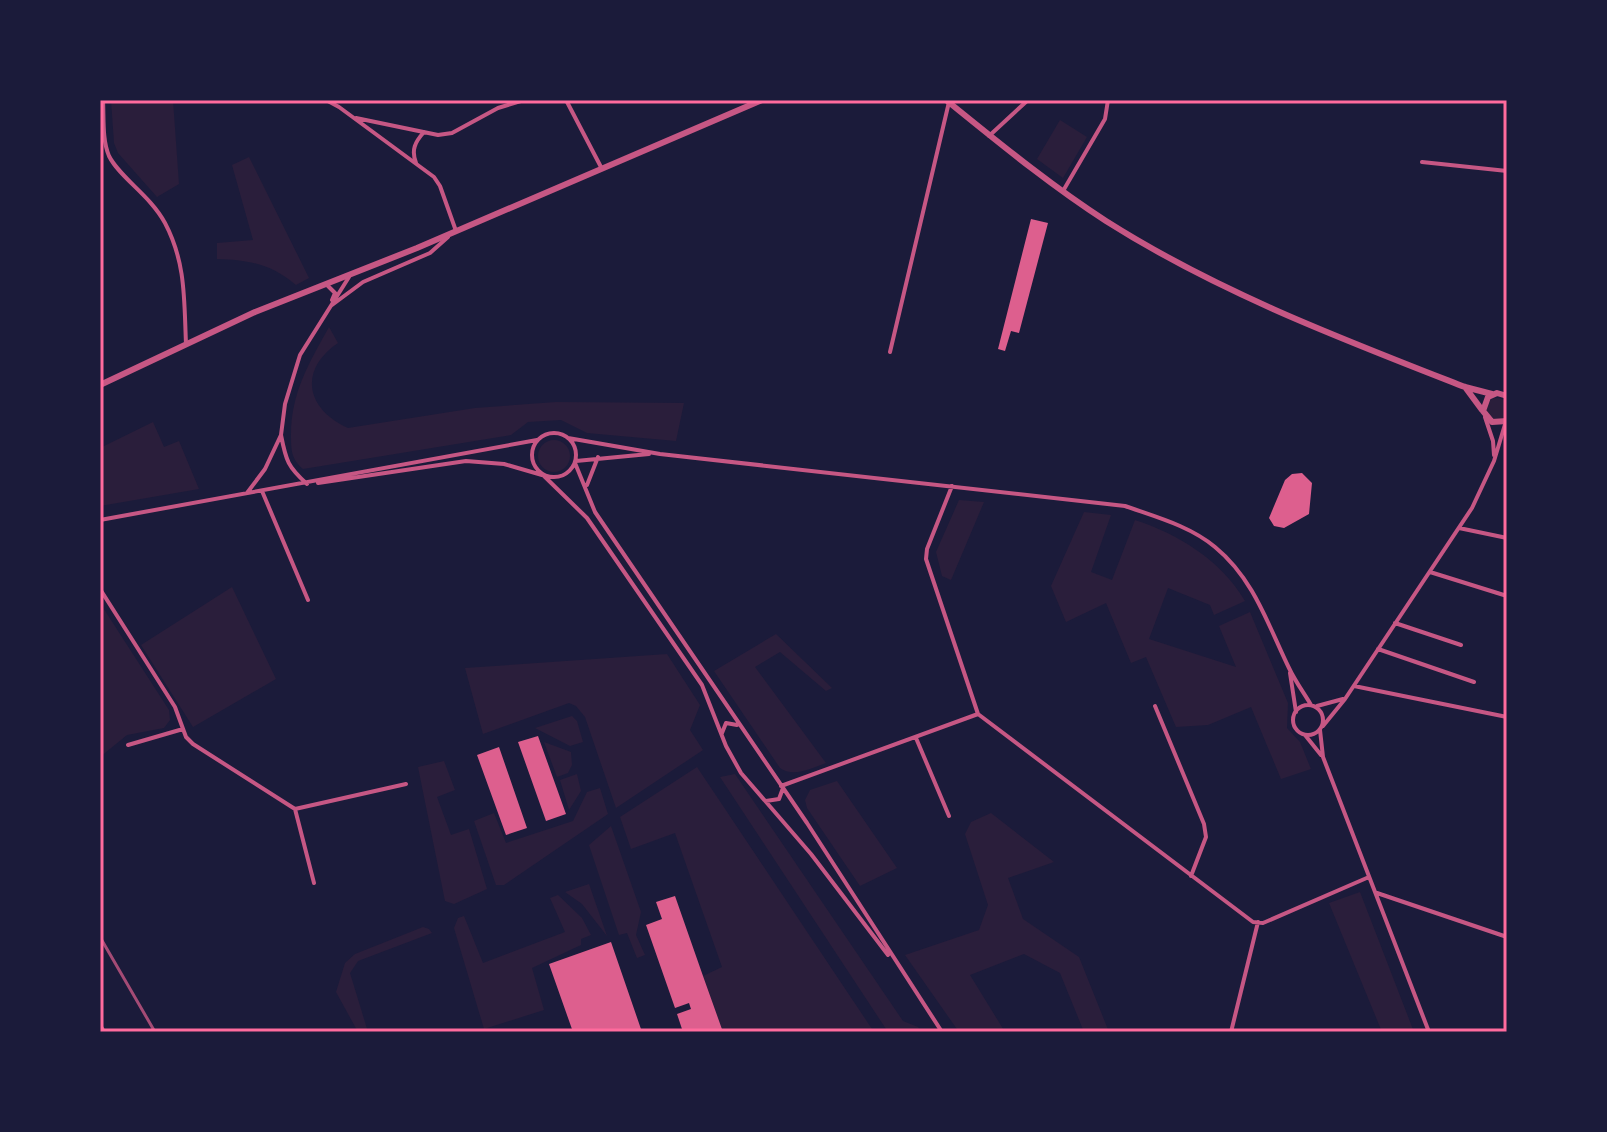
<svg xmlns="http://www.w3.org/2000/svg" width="1607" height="1132" font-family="'Varela Round',sans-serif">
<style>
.green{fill:#2a1e3b}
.building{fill:#dd5f8e}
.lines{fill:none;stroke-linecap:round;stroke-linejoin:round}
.minor{stroke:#c65784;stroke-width:4}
.tertiary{stroke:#c65784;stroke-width:6}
.rail{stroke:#a44b75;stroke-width:3}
.neatline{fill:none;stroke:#ff6b9d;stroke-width:3}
</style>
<rect width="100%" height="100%" fill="#1b1b3a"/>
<path class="green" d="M 111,100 L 173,100 L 179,184 L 157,197 L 118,153 L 114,143 Z
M 1060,120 L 1087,137 L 1063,178 L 1037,159 Z
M 249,157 L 309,278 L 296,285 C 271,264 249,260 217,259 L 217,243 L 253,240 L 232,165 Z
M 329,327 L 338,343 C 298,370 306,409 348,428 L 475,408 L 556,402 L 684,403 L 676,441 L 587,433 L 561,420 L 528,422 L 511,435 L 303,469 C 291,459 291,449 291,435 C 291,393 309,363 329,327 Z
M1486 409a11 11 0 1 1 22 0a11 11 0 1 1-22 0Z
M 153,422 L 164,447 L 179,441 L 199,489 L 100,506 L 100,448 Z
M538 456a16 16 0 1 1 32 0a16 16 0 1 1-32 0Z
M 959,500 L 984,502 L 951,580 L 942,576 L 936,552 Z
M 1084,512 L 1111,515 L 1091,572 L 1112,580 L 1135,520 C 1178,534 1221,560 1245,601 L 1214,615 L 1210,605 L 1168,588 L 1149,639 L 1236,667 L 1219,626 L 1250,612 L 1288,703 L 1287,728 L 1300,742 L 1311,769 L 1281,779 L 1251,707 L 1208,725 L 1176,727 L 1146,657 L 1131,663 L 1106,603 L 1066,622 L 1051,586 Z
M 232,587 L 276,679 L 193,727 L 141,645 Z
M 100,603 L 169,710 L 170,720 L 164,728 L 127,735 L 100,757 Z
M 776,634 L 832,688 L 826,691 L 780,652 L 755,667 L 826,763 C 811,768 794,778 780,768 L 714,671 Z
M 667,654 L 700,705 L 690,730 L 703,750 L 616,808 L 585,717 L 576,706 L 569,703 L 483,734 L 465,668 Z
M 572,716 L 577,721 L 583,742 L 570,746 L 535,728 Z
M 544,742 L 571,752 L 572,765 L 568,773 L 557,777 Z
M 444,761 L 455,790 L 437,797 L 451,835 L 469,829 L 487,889 L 454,904 L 445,901 L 418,767 Z
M 697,767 L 874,1032 L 746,1032 L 744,1030 L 723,1032 L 703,976 L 722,967 L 675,833 L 631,849 L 620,817 Z
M 577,774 L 581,791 L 569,810 L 560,780 Z
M 735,774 L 903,1021 L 918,1027 L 922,1032 L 888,1032 L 720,777 Z
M 837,781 L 897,868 L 860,886 L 807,808 L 805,800 L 810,790 Z
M 600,788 L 608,814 L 504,885 L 496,885 L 474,821 L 494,813 L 506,843 L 573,821 L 587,792 Z
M 991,813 L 1054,862 L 1008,878 L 1023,919 L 1079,957 L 1109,1032 L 1084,1032 L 1060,973 L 1024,954 L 970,975 L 1005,1032 L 959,1032 L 905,955 L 979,930 L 988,905 L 965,834 L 971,822 Z
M 611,826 L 641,912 L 636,935 L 645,955 L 637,958 L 627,933 L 619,935 L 589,845 Z
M 589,884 L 607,936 L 582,904 L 565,892 Z
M 1360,892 L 1414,1032 L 1382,1032 L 1329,903 Z
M 558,895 L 582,918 L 591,935 L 581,939 L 581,945 L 532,968 L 544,1010 L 484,1029 L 454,928 L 458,918 L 464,916 L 483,963 L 565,932 L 550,898 Z
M 423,927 L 429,929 L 432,933 L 358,961 L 350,973 L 368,1032 L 358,1032 L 336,992 L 345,963 L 355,954 Z"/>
<path class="building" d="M 1031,219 L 1048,223 L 1019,333 L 1011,331 L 1005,351 L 998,349 Z
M 1302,473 L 1312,483 L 1309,514 L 1284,528 L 1274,526 L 1269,518 L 1285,480 L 1292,474 Z
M 538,736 L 566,814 L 546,821 L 518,742 Z
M 499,747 L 527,828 L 506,835 L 477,755 Z
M 675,896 L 703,976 L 723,1032 L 683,1032 L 677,1014 L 691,1009 L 689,1003 L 675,1008 L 646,925 L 662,919 L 656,902 Z
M 611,942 L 642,1032 L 573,1032 L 549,964 Z"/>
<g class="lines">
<path class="minor" d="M 103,100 C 104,117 102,140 109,156 C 120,178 150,195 165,223 C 186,263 184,299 186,344
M 326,100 L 339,107 L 434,177 L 440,186 L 456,231
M 566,100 L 602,169
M 356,118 L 438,135 L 452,133 L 498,108 L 524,100
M 989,136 L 1028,100
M 1422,162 L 1507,171
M 416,163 C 411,150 415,142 424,132
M 1063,191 L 1105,119 L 1108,100
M 327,285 L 335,293 L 332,300
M 332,305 L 363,282 L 430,253 L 448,237
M 890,352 L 949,102
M 1485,417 L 1493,441 L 1494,455
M532 455a22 22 0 1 1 44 0a22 22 0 1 1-44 0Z
M 281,435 C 286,461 288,467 307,484
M 568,438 L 660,454 L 1125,506 C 1156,517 1190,526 1215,547 C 1254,579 1268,625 1289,668 C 1295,681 1304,693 1311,705
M 576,461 L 649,454
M 575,463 L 595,512 L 807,823 L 942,1032
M 544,476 L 587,518 L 702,685 L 726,746 L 741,773 L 811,854 L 888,955
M 318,483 L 466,461 L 504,464 L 542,475
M 587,485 L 598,457
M 952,486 L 927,549 L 926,559 L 978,714
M 262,491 L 308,600
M 247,493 L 265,469 L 281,435 L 285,404 L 300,355 L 349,277
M 100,520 L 537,440
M 1459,528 L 1507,538
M 1430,572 L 1507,596
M 100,589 L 175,707 L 186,737 L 193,744 L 295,809 L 314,883
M 1395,623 L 1461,645
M 1378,649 L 1474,682
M 1290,673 L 1296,712
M 1354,686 L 1507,717
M1293 720a15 15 0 1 1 30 0a15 15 0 1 1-30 0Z
M 1155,706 L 1204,824 L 1206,837 L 1191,876
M 1317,706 L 1343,699
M 1323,726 L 1345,699 L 1472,508 L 1494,461 L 1506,421
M 1320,730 L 1323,757 L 1429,1032
M 722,733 L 726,723 L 737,725
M 1305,735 L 1321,755
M 916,738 L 949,816
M 128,745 L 183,729
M 781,786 L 978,714 L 1253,922 L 1263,923 L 1369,877
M 766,801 L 779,799 L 783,788
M 295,809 L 406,784
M 1377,893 L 1507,937
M 100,1025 L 104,1032
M 1231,1032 L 1258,922"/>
<path class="tertiary" d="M 946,100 C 998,142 1050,185 1106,221 C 1218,292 1342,339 1465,387 L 1492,394
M 100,385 L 255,312 L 417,248 L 762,100
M 1465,387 L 1482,410
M 1507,396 L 1497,393 L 1488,397 L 1483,411 L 1492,422 L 1507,421"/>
<path class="rail" d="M 100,937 L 155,1032"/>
</g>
<rect width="1607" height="1132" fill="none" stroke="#1b1b3a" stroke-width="204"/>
<rect x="102" y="102" width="1403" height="928" class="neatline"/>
</svg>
